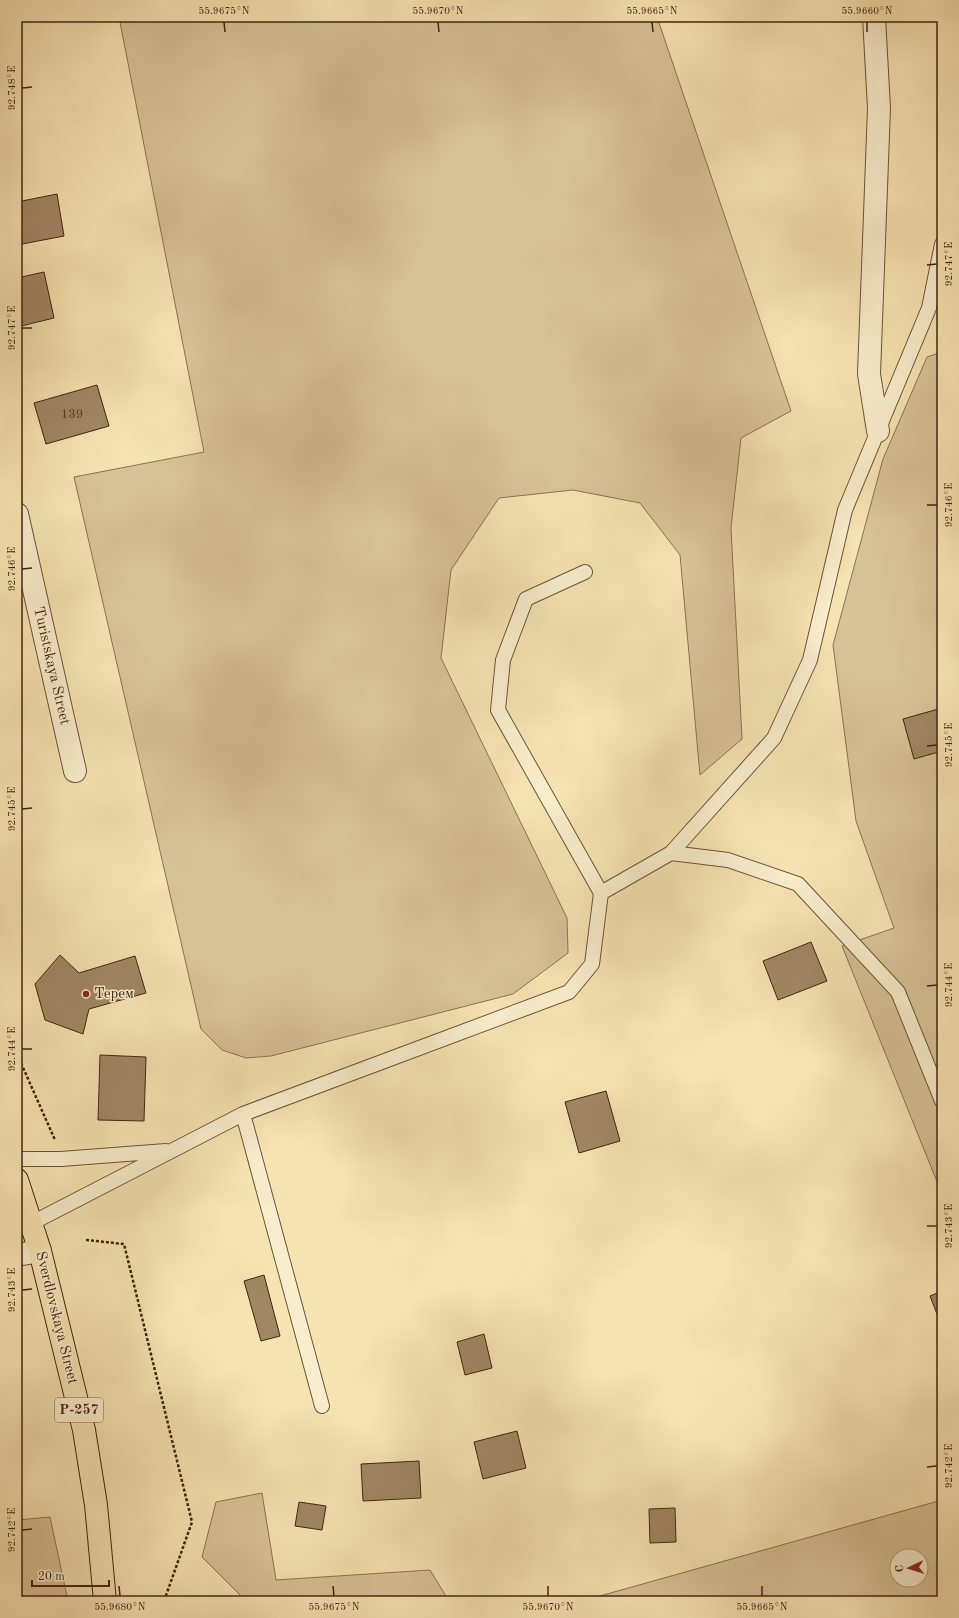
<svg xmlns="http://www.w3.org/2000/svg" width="959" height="1618" font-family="'Old Standard TT',serif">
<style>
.green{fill:#d7c296;stroke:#8e7253;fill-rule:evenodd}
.building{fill:#a08764;stroke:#442310}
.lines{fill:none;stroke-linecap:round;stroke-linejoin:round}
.lane-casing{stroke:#705338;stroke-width:16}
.street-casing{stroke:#705338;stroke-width:24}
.highway-casing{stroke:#442310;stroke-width:24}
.path{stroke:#442310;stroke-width:2.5;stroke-dasharray:3 2;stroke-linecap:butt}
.lane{stroke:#f8edcc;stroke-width:14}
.street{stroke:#f8edcc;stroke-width:22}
.highway{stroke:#f5e3b1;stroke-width:22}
.ticks{fill:none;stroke:#442310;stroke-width:1.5}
.poi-dot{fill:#8f2418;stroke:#f8edcc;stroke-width:1.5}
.labels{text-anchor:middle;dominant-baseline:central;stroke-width:3;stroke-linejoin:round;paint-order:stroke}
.number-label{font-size:13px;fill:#5b3c25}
.shield{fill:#f8edcc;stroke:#7a6048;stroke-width:1}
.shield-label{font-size:14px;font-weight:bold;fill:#442310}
.street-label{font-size:15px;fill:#442310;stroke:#f8edcc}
.poi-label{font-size:15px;fill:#442310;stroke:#f8edcc;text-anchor:start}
.neatline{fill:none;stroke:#442310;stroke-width:1.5}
.ticks-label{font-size:10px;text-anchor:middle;fill:#442310}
</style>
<rect width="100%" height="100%" fill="#f5e3b1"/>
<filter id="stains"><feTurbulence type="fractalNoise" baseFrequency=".005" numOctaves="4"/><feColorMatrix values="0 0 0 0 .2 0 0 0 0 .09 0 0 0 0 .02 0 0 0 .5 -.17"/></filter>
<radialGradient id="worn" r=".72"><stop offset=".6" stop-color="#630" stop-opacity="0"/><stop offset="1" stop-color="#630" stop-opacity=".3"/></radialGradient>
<path class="green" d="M 119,17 L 657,17 L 791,411 L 741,438 L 731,528 L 742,739 L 700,775 L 680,555 L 640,503 L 573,490 L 499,498 L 451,570 L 441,658 L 567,918 L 568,953 L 513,994 L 271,1056 L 246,1058 L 222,1050 L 201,1029 L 74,477 L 204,452 Z
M 942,352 L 942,1194 L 842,946 L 894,928 L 856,821 L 833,645 L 883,459 L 927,357 Z
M 262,1493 L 276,1580 L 430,1570 L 449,1601 L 243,1601 L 244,1599 L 202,1557 L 216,1502 Z
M 942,1500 L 942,1601 L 582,1601 ZM 897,1556 L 921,1556 L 921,1580 L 897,1580 Z
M 50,1517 L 68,1601 L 17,1601 L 17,1520 Z"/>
<path class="building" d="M 57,194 L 64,236 L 17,245 L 17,202 Z
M 44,272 L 54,318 L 17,327 L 17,278 Z
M 97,385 L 109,426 L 46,444 L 34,403 Z
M 942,708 L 942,751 L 914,759 L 903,719 Z
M 811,942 L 827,981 L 778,1000 L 763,961 Z
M 60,955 L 79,973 L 135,956 L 146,993 L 89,1009 L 83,1034 L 45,1020 L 35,984 Z
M 100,1055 L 146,1057 L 144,1121 L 98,1120 Z
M 606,1091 L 620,1141 L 579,1153 L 565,1102 Z
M 264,1275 L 280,1336 L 261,1341 L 244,1281 Z
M 942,1291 L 942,1327 L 930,1296 Z
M 484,1334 L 492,1368 L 465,1375 L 457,1342 Z
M 517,1431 L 526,1468 L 483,1479 L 474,1442 Z
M 419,1461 L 421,1498 L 363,1501 L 361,1464 Z
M 299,1502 L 326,1506 L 322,1530 L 295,1526 Z
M 675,1508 L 676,1542 L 650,1543 L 649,1509 Z"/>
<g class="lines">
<defs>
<path id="lane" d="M 585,572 L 526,599 L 503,660 L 498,710 L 601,893 L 671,853 L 774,738 L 810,660 L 845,510 L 929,308 L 942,244
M 671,853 L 728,860 L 798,884 L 898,992 L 942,1101
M 243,1114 L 322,1406
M 17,1159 L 61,1159 L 166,1151
M 30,1224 L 243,1114 L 569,992 L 592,964 L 601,893"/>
<path id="street" d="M 874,17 L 879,108 L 869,374 L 878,431
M 17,514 L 75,771
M 17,1255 L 40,1251"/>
<path id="highway" d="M 17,1180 L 40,1251 L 84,1430 L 96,1505 L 105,1601"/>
</defs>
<use href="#lane" class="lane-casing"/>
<use href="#street" class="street-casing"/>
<use href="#highway" class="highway-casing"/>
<path class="path" d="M 17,1054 L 55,1140
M 86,1240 L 124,1244 L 192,1522 L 164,1601"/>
<use href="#lane" class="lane"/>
<use href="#street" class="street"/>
<use href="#highway" class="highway"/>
</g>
<path class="ticks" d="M 224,22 L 225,32M 438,22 L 439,32M 652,22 L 653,32M 867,22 L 867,32M 22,88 L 32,87M 927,265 L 937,264M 22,328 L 32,328M 927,505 L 937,505M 22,569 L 32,568M 927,746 L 937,745M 22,809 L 32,808M 927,986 L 937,985M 22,1049 L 32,1049M 927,1226 L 937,1226M 22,1290 L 32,1289M 927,1467 L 937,1466M 22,1530 L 32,1529M 119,1586 L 120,1596M 333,1586 L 334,1596M 548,1586 L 548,1596M 762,1586 L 762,1596"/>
<circle class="poi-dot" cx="86" cy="994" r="4"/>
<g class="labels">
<g class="number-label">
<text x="72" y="414">139</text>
</g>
<rect class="shield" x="55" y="1398" width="48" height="24" rx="3"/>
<g class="shield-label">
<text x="79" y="1410">Р-257</text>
</g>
<g class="street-label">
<text transform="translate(51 666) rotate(77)">Turistskaya Street</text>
<text transform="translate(56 1318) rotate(76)">Sverdlovskaya Street</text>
</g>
<g class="poi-label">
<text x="94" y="994">Терем</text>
</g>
</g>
<rect width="959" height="1618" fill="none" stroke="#f5e3b1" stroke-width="44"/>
<g transform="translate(909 1568) rotate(266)"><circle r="19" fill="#f8edcc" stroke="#b09c81"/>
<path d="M0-3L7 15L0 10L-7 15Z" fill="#8f2418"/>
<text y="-6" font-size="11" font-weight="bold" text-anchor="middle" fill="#442310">С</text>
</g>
<path d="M32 1580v6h77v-6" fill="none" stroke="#442310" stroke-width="2"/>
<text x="38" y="1580" font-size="12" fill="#442310" stroke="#f8edcc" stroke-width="3" paint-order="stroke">20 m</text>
<rect x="22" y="22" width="915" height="1574" class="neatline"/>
<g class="ticks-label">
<text x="224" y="14">55.9675°N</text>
<text x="438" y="14">55.9670°N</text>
<text x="652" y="14">55.9665°N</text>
<text x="867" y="14">55.9660°N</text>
<text transform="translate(11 88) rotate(-90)" y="4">92.748°E</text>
<text transform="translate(948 264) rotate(-90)" y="4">92.747°E</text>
<text transform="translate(11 328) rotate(-90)" y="4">92.747°E</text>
<text transform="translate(948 505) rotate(-90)" y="4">92.746°E</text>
<text transform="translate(11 569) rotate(-90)" y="4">92.746°E</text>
<text transform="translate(948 745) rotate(-90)" y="4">92.745°E</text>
<text transform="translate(11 809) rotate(-90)" y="4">92.745°E</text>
<text transform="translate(948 985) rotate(-90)" y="4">92.744°E</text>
<text transform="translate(11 1049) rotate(-90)" y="4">92.744°E</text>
<text transform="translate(948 1226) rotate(-90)" y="4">92.743°E</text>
<text transform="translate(11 1290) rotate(-90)" y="4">92.743°E</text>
<text transform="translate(948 1466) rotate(-90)" y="4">92.742°E</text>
<text transform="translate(11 1530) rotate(-90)" y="4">92.742°E</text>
<text x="120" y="1610">55.9680°N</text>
<text x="334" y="1610">55.9675°N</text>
<text x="548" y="1610">55.9670°N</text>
<text x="762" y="1610">55.9665°N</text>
</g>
<rect width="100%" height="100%" filter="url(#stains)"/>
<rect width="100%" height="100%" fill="url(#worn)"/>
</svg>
